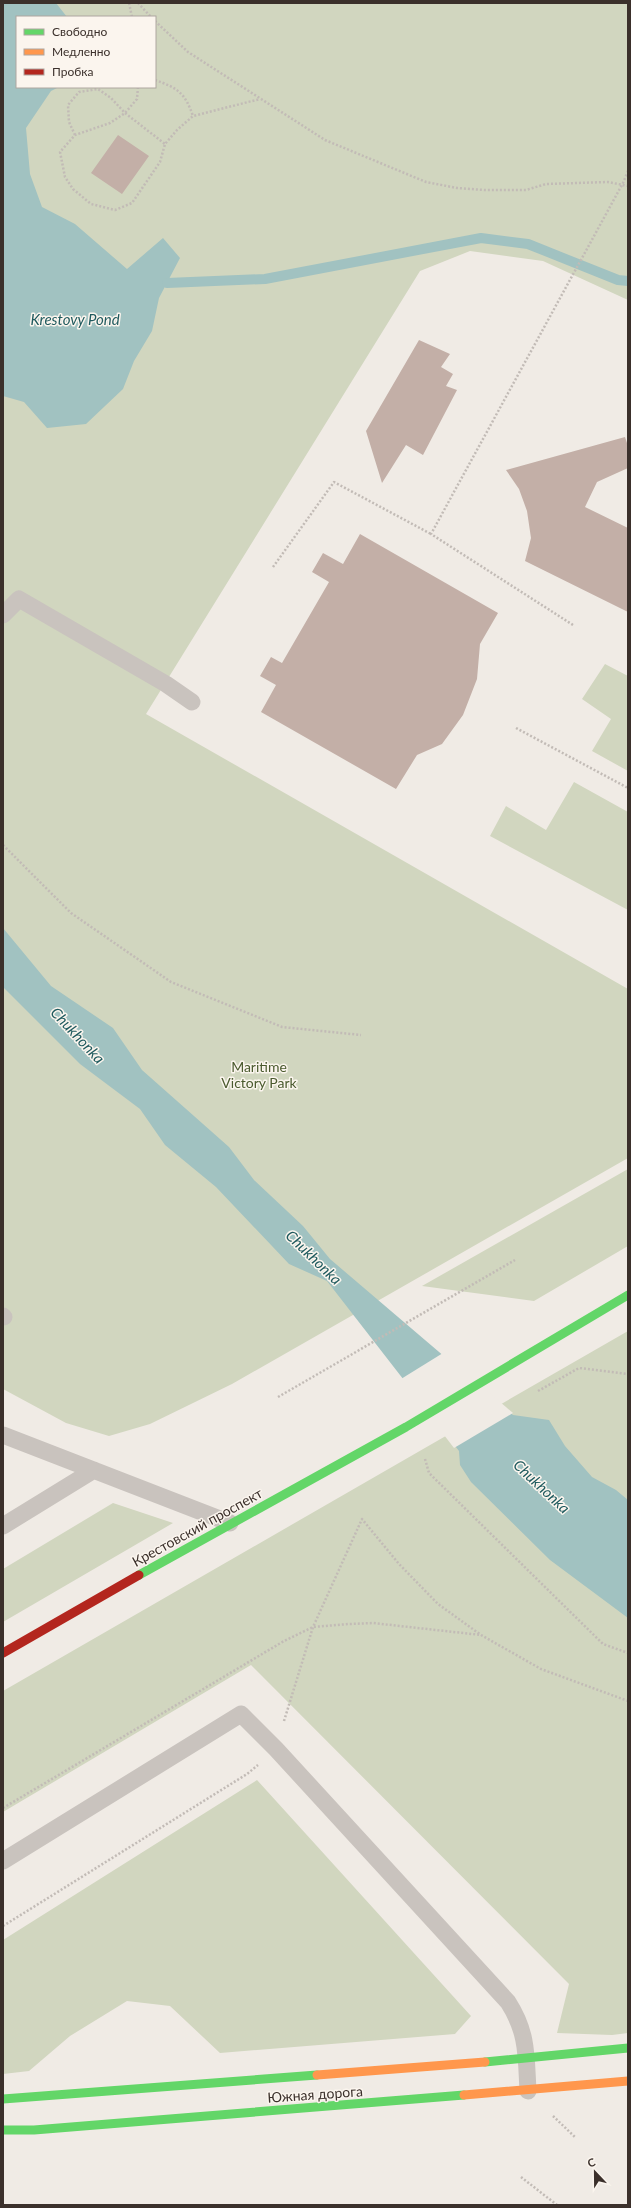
<svg xmlns="http://www.w3.org/2000/svg" width="631" height="2208" font-family="Lato,sans-serif">
<style>
.green{fill:#d1d6bf;fill-rule:evenodd}
.water{fill:#a1c2c1}
.pier{fill:#f0ebe5}
.lines{fill:none;stroke-linecap:round;stroke-linejoin:round}
.stream{stroke:#a1c2c1;stroke-width:10}
.building{fill:#c3afa7}
.path{stroke:#c2bbb6;stroke-width:2.5;stroke-dasharray:2 2;stroke-linecap:butt}
.lane{stroke:#c9c3be;stroke-width:17}
.fast{stroke:#63d668;stroke-width:9}
.slow{stroke:#ff974d;stroke-width:9}
.jam{stroke:#b3261e;stroke-width:9}
.labels{text-anchor:middle;dominant-baseline:central;stroke-width:3;stroke-linejoin:round;paint-order:stroke}
.park-label{font-size:14px;fill:#4a5a2e;stroke:#fbf5ee}
.street-label{font-size:14px;fill:#3b302b;stroke:#fbf5ee}
.water-label{font-size:15px;font-style:italic;fill:#1f5a5e;stroke:#fbf5ee}
</style>
<rect width="100%" height="100%" fill="#f0ebe5"/>
<path class="green" d="M 3,3 L 628,3 L 628,300 L 543,261 L 470,251 L 420,271 L 146,714 L 628,989 L 628,1158 L 232,1384 L 150,1424 L 109,1436 L 66,1423 L 3,1389 ZM 17,17 L 155,17 L 155,87 L 17,87 Z
M 605,664 L 628,676 L 628,771 L 592,751 L 611,719 L 582,699 Z
M 574,782 L 628,812 L 628,910 L 490,836 L 506,806 L 546,830 Z
M 628,1169 L 628,1246 L 534,1301 L 422,1286 Z
M 628,1331 L 628,2033 L 612,2035 L 557,2033 L 569,1984 L 251,1665 L 3,1812 L 3,1691 Z
M 113,1503 L 173,1523 L 3,1622 L 3,1569 Z
M 257,1780 L 471,2016 L 455,2034 L 220,2053 L 170,2006 L 127,2001 L 70,2036 L 29,2071 L 3,2074 L 3,1940 Z"/>
<path class="water" d="M 3,3 L 56,3 L 67,17 L 17,17 L 17,87 L 59,87 L 51,91 L 26,128 L 30,174 L 42,207 L 75,224 L 127,269 L 163,238 L 180,258 L 159,298 L 152,331 L 134,361 L 123,389 L 86,424 L 47,428 L 24,402 L 3,396 Z
M 3,928 L 51,986 L 113,1028 L 142,1070 L 229,1147 L 254,1180 L 303,1226 L 330,1259 L 513,1415 L 549,1420 L 565,1446 L 592,1477 L 616,1490 L 628,1500 L 628,1618 L 550,1560 L 471,1482 L 460,1465 L 459,1451 L 327,1281 L 289,1264 L 216,1187 L 165,1145 L 140,1109 L 80,1064 L 3,987 Z"/>
<path class="pier" d="M 443,1353 L 513,1413 L 454,1448 L 401,1379 Z"/>
<g class="lines">
<path class="stream" d="M 167,283 L 265,279 L 481,238 L 528,244 L 618,280 L 628,281"/>
</g>
<path class="building" d="M 118,135 L 149,156 L 122,194 L 91,173 Z
M 419,340 L 450,354 L 441,367 L 453,374 L 446,386 L 457,390 L 423,455 L 406,445 L 382,483 L 366,431 Z
M 625,437 L 628,446 L 628,468 L 597,482 L 585,507 L 628,528 L 628,612 L 525,561 L 531,538 L 527,511 L 519,489 L 506,470 Z
M 360,534 L 498,613 L 480,644 L 477,679 L 463,715 L 442,744 L 417,755 L 396,789 L 261,712 L 276,685 L 260,676 L 271,657 L 282,663 L 329,582 L 312,572 L 323,553 L 343,564 Z"/>
<g class="lines">
<path class="path" d="M 129,3 L 132,17
M 138,3 L 151,17
M 155,21 L 188,52 L 325,140 L 426,182 L 457,188 L 484,190 L 526,190 L 546,184 L 608,182 L 628,186
M 155,80 C 178,88 185,93 193,116
M 138,87 L 137,99 L 125,113 L 110,123 L 75,135 L 60,152 L 65,177 L 73,189 L 91,204 L 115,210 L 132,203 L 160,162 L 165,144 L 177,130 L 193,116 L 260,99
M 75,135 L 69,122 L 68,105 L 79,92 L 98,89 L 111,98 L 125,113 L 165,144
M 273,567 L 334,482 L 431,534
M 573,625 L 431,534 L 623,183 L 628,171
M 516,728 L 628,788
M 3,845 L 71,913 L 171,982 L 282,1027 L 361,1035
M 538,1391 L 579,1368 L 628,1374
M 278,1397 L 515,1260
M 425,1459 L 429,1473 L 603,1644 L 628,1653
M 284,1721 L 313,1627 L 362,1519 L 399,1564 L 438,1604 L 481,1635 L 541,1669 L 628,1701
M 3,1808 L 284,1641 L 313,1627 L 349,1624 L 373,1623 L 481,1635
M 3,1926 L 247,1774 L 258,1765
M 553,2116 L 576,2138
M 521,2177 L 557,2205"/>
<path class="lane" d="M 3,615 L 19,599 L 166,684 L 192,702
M 3,1316 L 4,1317
M 3,1435 L 230,1523
M 3,1526 L 94,1470
M 3,1861 L 241,1714 L 276,1749 L 508,2002 C 528,2033 526,2056 528,2091"/>
<path class="fast" d="M 139,1575 L 406,1427 L 628,1295
M 485,2062 L 628,2048
M 3,2099 L 317,2075
M 3,2130 L 34,2130 L 464,2095"/>
<path class="slow" d="M 317,2075 L 485,2062
M 464,2095 L 628,2081"/>
<path class="jam" d="M 3,1653 L 139,1575"/>
</g>
<g class="labels">
<g class="park-label">
<text x="259" y="1066">Maritime<tspan x="259" dy="16">Victory Park</tspan></text>
</g>
<g class="street-label">
<text transform="translate(197 1527) rotate(-29)">Крестовский проспект</text>
<text transform="translate(315 2094) rotate(-4)">Южная дорога</text>
</g>
<g class="water-label">
<text x="75" y="319">Krestovy Pond</text>
<text transform="translate(78 1035) rotate(47)">Chukhonka</text>
<text transform="translate(314 1257) rotate(44)">Chukhonka</text>
<text transform="translate(542 1486) rotate(43)">Chukhonka</text>
</g>
</g>
<rect width="631" height="2208" fill="none" stroke="#3b302b" stroke-width="8"/>
<rect x="16" y="16" width="140" height="72" fill="#fbf5ee" stroke="#aea6a0"/>
<rect x="24" y="29" width="20" height="6" fill="#63d668" stroke="#aea6a0"/>
<text x="52" y="36" font-size="12" fill="#3b302b">Свободно</text>
<rect x="24" y="49" width="20" height="6" fill="#ff974d" stroke="#aea6a0"/>
<text x="52" y="56" font-size="12" fill="#3b302b">Медленно</text>
<rect x="24" y="69" width="20" height="6" fill="#b3261e" stroke="#aea6a0"/>
<text x="52" y="76" font-size="12" fill="#3b302b">Пробка</text>
<g transform="translate(595 2172) rotate(338)" stroke="#fbf5ee" stroke-width="3" paint-order="stroke">
<path d="M0-3L7 15L0 10L-7 15Z" fill="#3b302b"/>
<text y="-6" font-size="11" font-weight="bold" text-anchor="middle" fill="#3b302b">С</text>
</g>
</svg>
